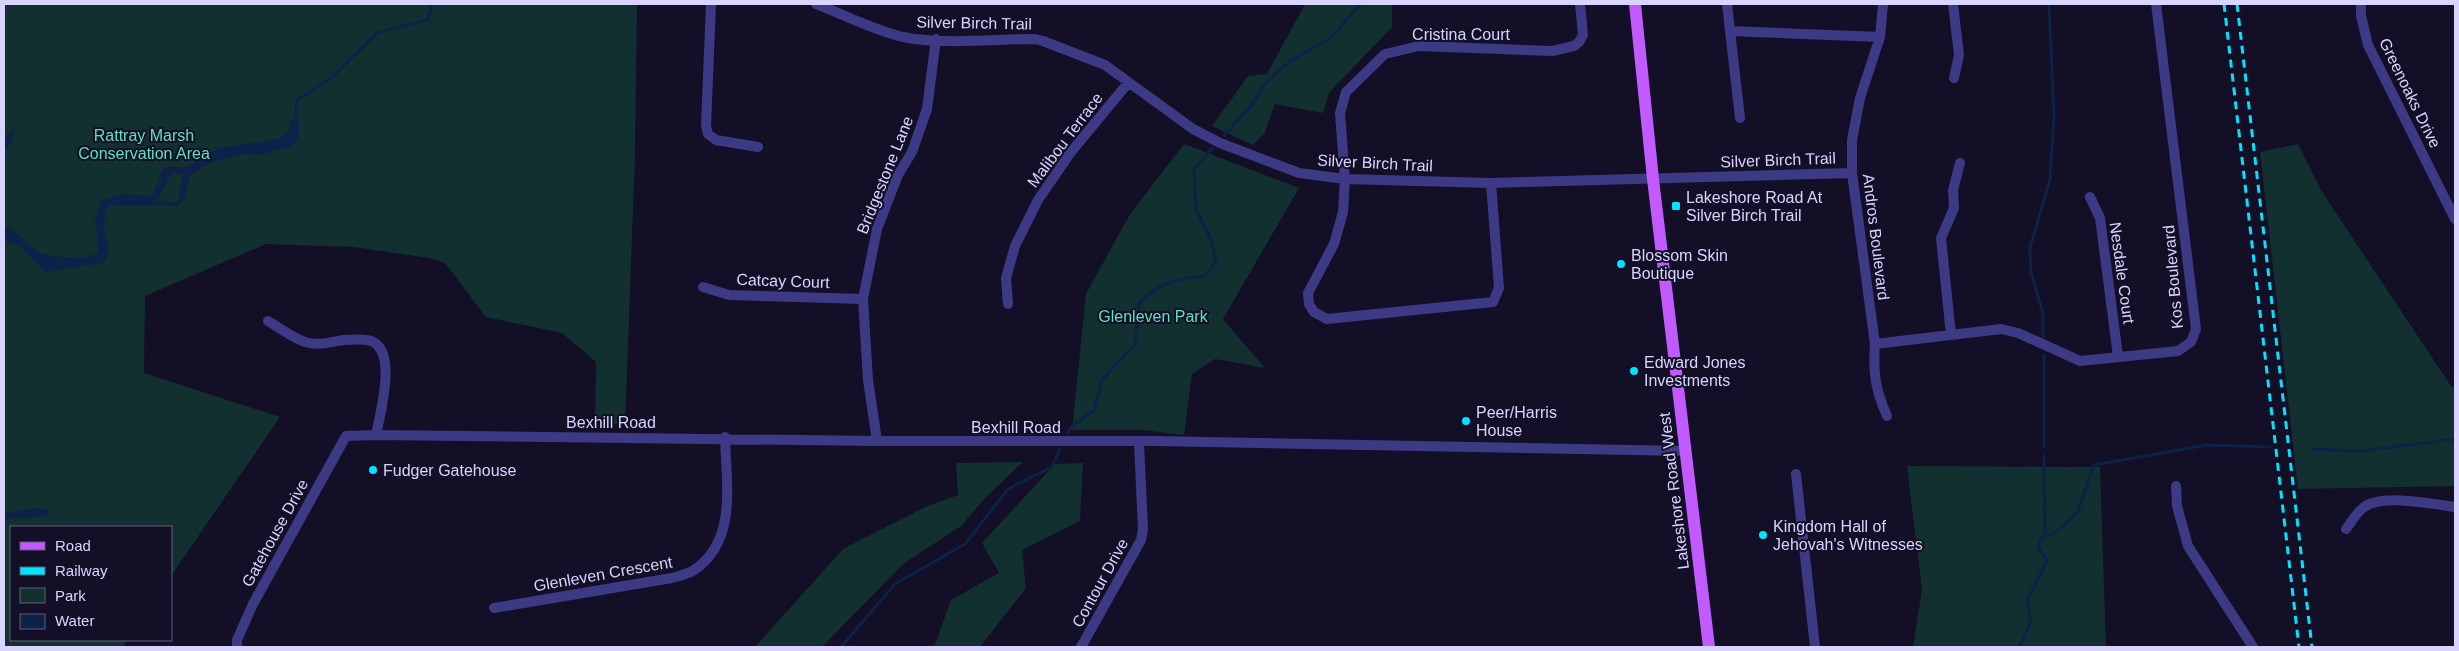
<svg xmlns="http://www.w3.org/2000/svg" width="2459" height="651" font-family="Arial,sans-serif">
<style>
.green{fill:#12302f}
.water{fill:#0c2248;fill-rule:evenodd}
.lines{fill:none;stroke-linecap:round;stroke-linejoin:round}
.stream{stroke:#0c2248;stroke-width:3}
.street{stroke:#3d3a85;stroke-width:10}
.primary{stroke:#c25bff;stroke-width:12}
.rail{stroke:#00e5ff;stroke-width:3;stroke-dasharray:8 6;stroke-linecap:butt}
.poi-dot{fill:#00e5ff;stroke:#130f26;stroke-width:2}
.labels{text-anchor:middle;dominant-baseline:central;stroke-width:4;stroke-linejoin:round;paint-order:stroke}
.street-label{font-size:16px;fill:#d9d4ff;stroke:#130f26}
.park-label{font-size:16px;fill:#5fe0c0;stroke:#130f26}
.poi-label{font-size:16px;fill:#d9d4ff;stroke:#130f26;text-anchor:start}
</style>
<rect width="100%" height="100%" fill="#130f26"/>
<path class="green" d="M 4,4 L 637,4 L 635,155 L 625,425 L 595,422 L 596,362 L 562,333 L 486,317 L 445,263 L 429,258 L 354,247 L 266,244 L 145,296 L 144,373 L 280,417 L 171,576 L 171,527 L 11,527 L 11,640 L 127,640 L 123,647 L 4,647 Z
M 1305,4 L 1392,4 L 1392,27 L 1329,93 L 1323,113 L 1275,104 L 1264,134 L 1253,145 L 1212,126 L 1248,76 L 1267,74 Z
M 1184,144 L 1299,188 L 1223,319 L 1265,368 L 1215,359 L 1192,374 L 1184,435 L 1142,430 L 1072,430 L 1086,294 L 1130,214 Z
M 2298,144 L 2322,192 L 2451,386 L 2455,389 L 2455,486 L 2298,489 L 2260,152 Z
M 1023,462 L 987,496 L 961,526 L 903,564 L 822,647 L 755,647 L 843,549 L 925,507 L 958,495 L 956,463 Z
M 1083,463 L 1080,521 L 1022,550 L 1026,588 L 980,647 L 934,647 L 951,600 L 999,573 L 982,543 L 1055,464 Z
M 1907,466 L 2100,467 L 2106,647 L 1913,647 L 1922,590 Z"/>
<path class="water" d="M 299,119 L 299,136 L 292,146 L 260,155 L 240,154 L 210,163 L 190,175 L 184,200 L 178,206 L 110,205 L 105,211 L 104,228 L 109,254 L 102,263 L 46,272 L 19,246 L 4,240 L 4,228 L 7,227 C 19,232 24,241 34,249 C 47,258 86,262 99,252 L 95,218 L 102,200 L 122,194 L 150,196 C 159,187 157,175 165,167 L 187,167 L 219,148 L 278,139 L 289,131 L 290,121 ZM 174,173 L 183,174 L 179,190 L 180,200 L 177,202 L 156,201 C 164,191 164,181 174,173 Z
M 15,128 L 11,141 L 4,150 L 4,137 Z
M 37,508 L 47,510 L 48,516 L 4,519 L 4,513 Z"/>
<g class="lines">
<path class="stream" d="M 295,122 L 297,100 L 331,78 L 378,32 L 428,20 L 432,4
M 1224,136 L 1255,101 L 1263,85 L 1289,62 L 1332,37 L 1360,4
M 2043,337 L 2043,313 L 2031,273 L 2030,248 L 2050,179 L 2054,116 L 2049,4
M 2044,355 L 2044,446
M 1068,433 L 1071,427 L 1094,410 L 1102,380 L 1135,344 L 1139,303 C 1160,283 1176,278 1205,276 L 1216,262 L 1212,242 L 1196,210 L 1194,169 L 1212,148
M 2312,449 L 2361,451 L 2455,439
M 2044,456 L 2045,535
M 841,647 L 895,584 L 965,544 L 1008,489 L 1052,467 L 1060,449
M 2021,647 L 2020,644 C 2027,637 2025,629 2031,622 L 2027,601 L 2047,561 L 2038,547 C 2040,537 2043,535 2054,534 L 2078,511 L 2094,465 L 2207,445 L 2270,447"/>
<path class="street" d="M 711,4 L 706,126 L 708,134 L 716,140 L 758,147
M 816,4 C 845,15 873,30 903,37 C 942,45 995,39 1035,39 L 1043,41 L 1105,65 L 1193,129 L 1220,143 L 1299,173 L 1345,179 L 1491,183 L 1852,173
M 1727,4 L 1730,31 L 1880,37
M 1883,4 L 1880,37 L 1860,98 L 1852,140 L 1852,173 L 1875,344 C 1873,373 1875,389 1887,416
M 1953,4 L 1959,55 L 1954,78
M 2361,4 L 2361,16 L 2368,45 L 2455,219
M 1730,31 L 1740,118
M 1491,183 L 1499,288 L 1493,302 L 1327,319 L 1314,312 L 1309,304 L 1308,293 L 1334,244 L 1343,212 L 1345,179 L 1340,113 L 1346,92 L 1385,54 L 1419,46 L 1552,51 L 1574,46 L 1579,42 L 1583,35 L 1580,4
M 2090,197 L 2100,218 L 2118,356
M 703,287 L 729,295 L 863,299
M 1008,304 L 1006,278 L 1015,246 L 1038,200 L 1071,152 L 1128,83
M 268,321 C 280,328 293,338 305,342 C 319,346 331,342 344,340 C 351,340 363,338 371,341 C 398,351 380,413 376,435
M 1951,335 L 1941,238 L 1954,208 L 1953,190 L 1960,163
M 1875,344 L 2001,329 L 2018,333 L 2080,361 L 2178,351 L 2191,342 L 2196,329 L 2156,4
M 877,441 L 868,380 L 863,299 L 877,229 L 898,175 L 912,152 L 927,109 L 936,39
M 1796,474 L 1815,647
M 2176,486 L 2177,506 L 2188,546 L 2253,647
M 2346,529 C 2351,523 2356,513 2363,508 C 2380,493 2433,504 2455,507
M 494,608 L 672,578 C 679,576 688,574 694,570 C 738,541 726,482 725,437
M 237,647 L 237,640 L 253,604 L 346,436 L 376,435 L 877,441 L 1155,441 L 1686,451
M 1081,647 L 1141,540 L 1143,529 L 1139,443"/>
<path class="primary" d="M 1635,4 L 1653,179 L 1709,647"/>
<path class="rail" d="M 2224,4 L 2299,647
M 2237,4 L 2312,647"/>
</g>
<g class="poi-dot">
<rect x="1671" y="201" width="10" height="10" rx="2.5"/>
<circle cx="1621" cy="264" r="5"/>
<circle cx="1634" cy="371" r="5"/>
<circle cx="1466" cy="421" r="5"/>
<circle cx="373" cy="470" r="5"/>
<circle cx="1763" cy="535" r="5"/>
</g>
<g class="labels">
<g class="street-label">
<text transform="translate(974 23) rotate(1)">Silver Birch Trail</text>
<text x="1461" y="34">Cristina Court</text>
<text transform="translate(2410 93) rotate(64)">Greenoaks Drive</text>
<text transform="translate(1065 140) rotate(-53)">Malibou Terrace</text>
<text transform="translate(1778 160) rotate(-2)">Silver Birch Trail</text>
<text transform="translate(1375 163) rotate(3)">Silver Birch Trail</text>
<text transform="translate(885 175) rotate(-68)">Bridgestone Lane</text>
<text transform="translate(1876 237) rotate(83)">Andros Boulevard</text>
<text transform="translate(2122 273) rotate(82)">Nesdale Court</text>
<text transform="translate(2173 277) rotate(-95)">Kos Boulevard</text>
<text transform="translate(783 281) rotate(2)">Catcay Court</text>
<text x="611" y="422">Bexhill Road</text>
<text x="1016" y="427">Bexhill Road</text>
<text transform="translate(1674 491) rotate(-97)">Lakeshore Road West</text>
<text transform="translate(275 533) rotate(-61)">Gatehouse Drive</text>
<text transform="translate(603 574) rotate(-10)">Glenleven Crescent</text>
<text transform="translate(1100 583) rotate(-61)">Contour Drive</text>
</g>
<g class="park-label">
<text x="144" y="135">Rattray Marsh<tspan x="144" dy="18">Conservation Area</tspan></text>
<text x="1153" y="316">Glenleven Park</text>
</g>
<g class="poi-label">
<text x="1686" y="197">Lakeshore Road At<tspan x="1686" dy="18">Silver Birch Trail</tspan></text>
<text x="1631" y="255">Blossom Skin<tspan x="1631" dy="18">Boutique</tspan></text>
<text x="1644" y="362">Edward Jones<tspan x="1644" dy="18">Investments</tspan></text>
<text x="1476" y="412">Peer/Harris<tspan x="1476" dy="18">House</tspan></text>
<text x="383" y="470">Fudger Gatehouse</text>
<text x="1773" y="526">Kingdom Hall of<tspan x="1773" dy="18">Jehovah's Witnesses</tspan></text>
</g>
</g>
<rect width="2459" height="651" fill="none" stroke="#d9d4ff" stroke-width="10"/>
<rect x="10" y="526" width="162" height="115" fill="#130f26" stroke="#625e7d"/>
<rect x="20" y="542" width="25" height="8" fill="#c25bff" stroke="#625e7d"/>
<text x="55" y="551" font-size="15" fill="#d9d4ff">Road</text>
<rect x="20" y="567" width="25" height="8" fill="#00e5ff" stroke="#625e7d"/>
<text x="55" y="576" font-size="15" fill="#d9d4ff">Railway</text>
<rect x="20" y="588" width="25" height="15" fill="#12302f" stroke="#625e7d"/>
<text x="55" y="601" font-size="15" fill="#d9d4ff">Park</text>
<rect x="20" y="614" width="25" height="15" fill="#0c2248" stroke="#625e7d"/>
<text x="55" y="626" font-size="15" fill="#d9d4ff">Water</text>
</svg>
